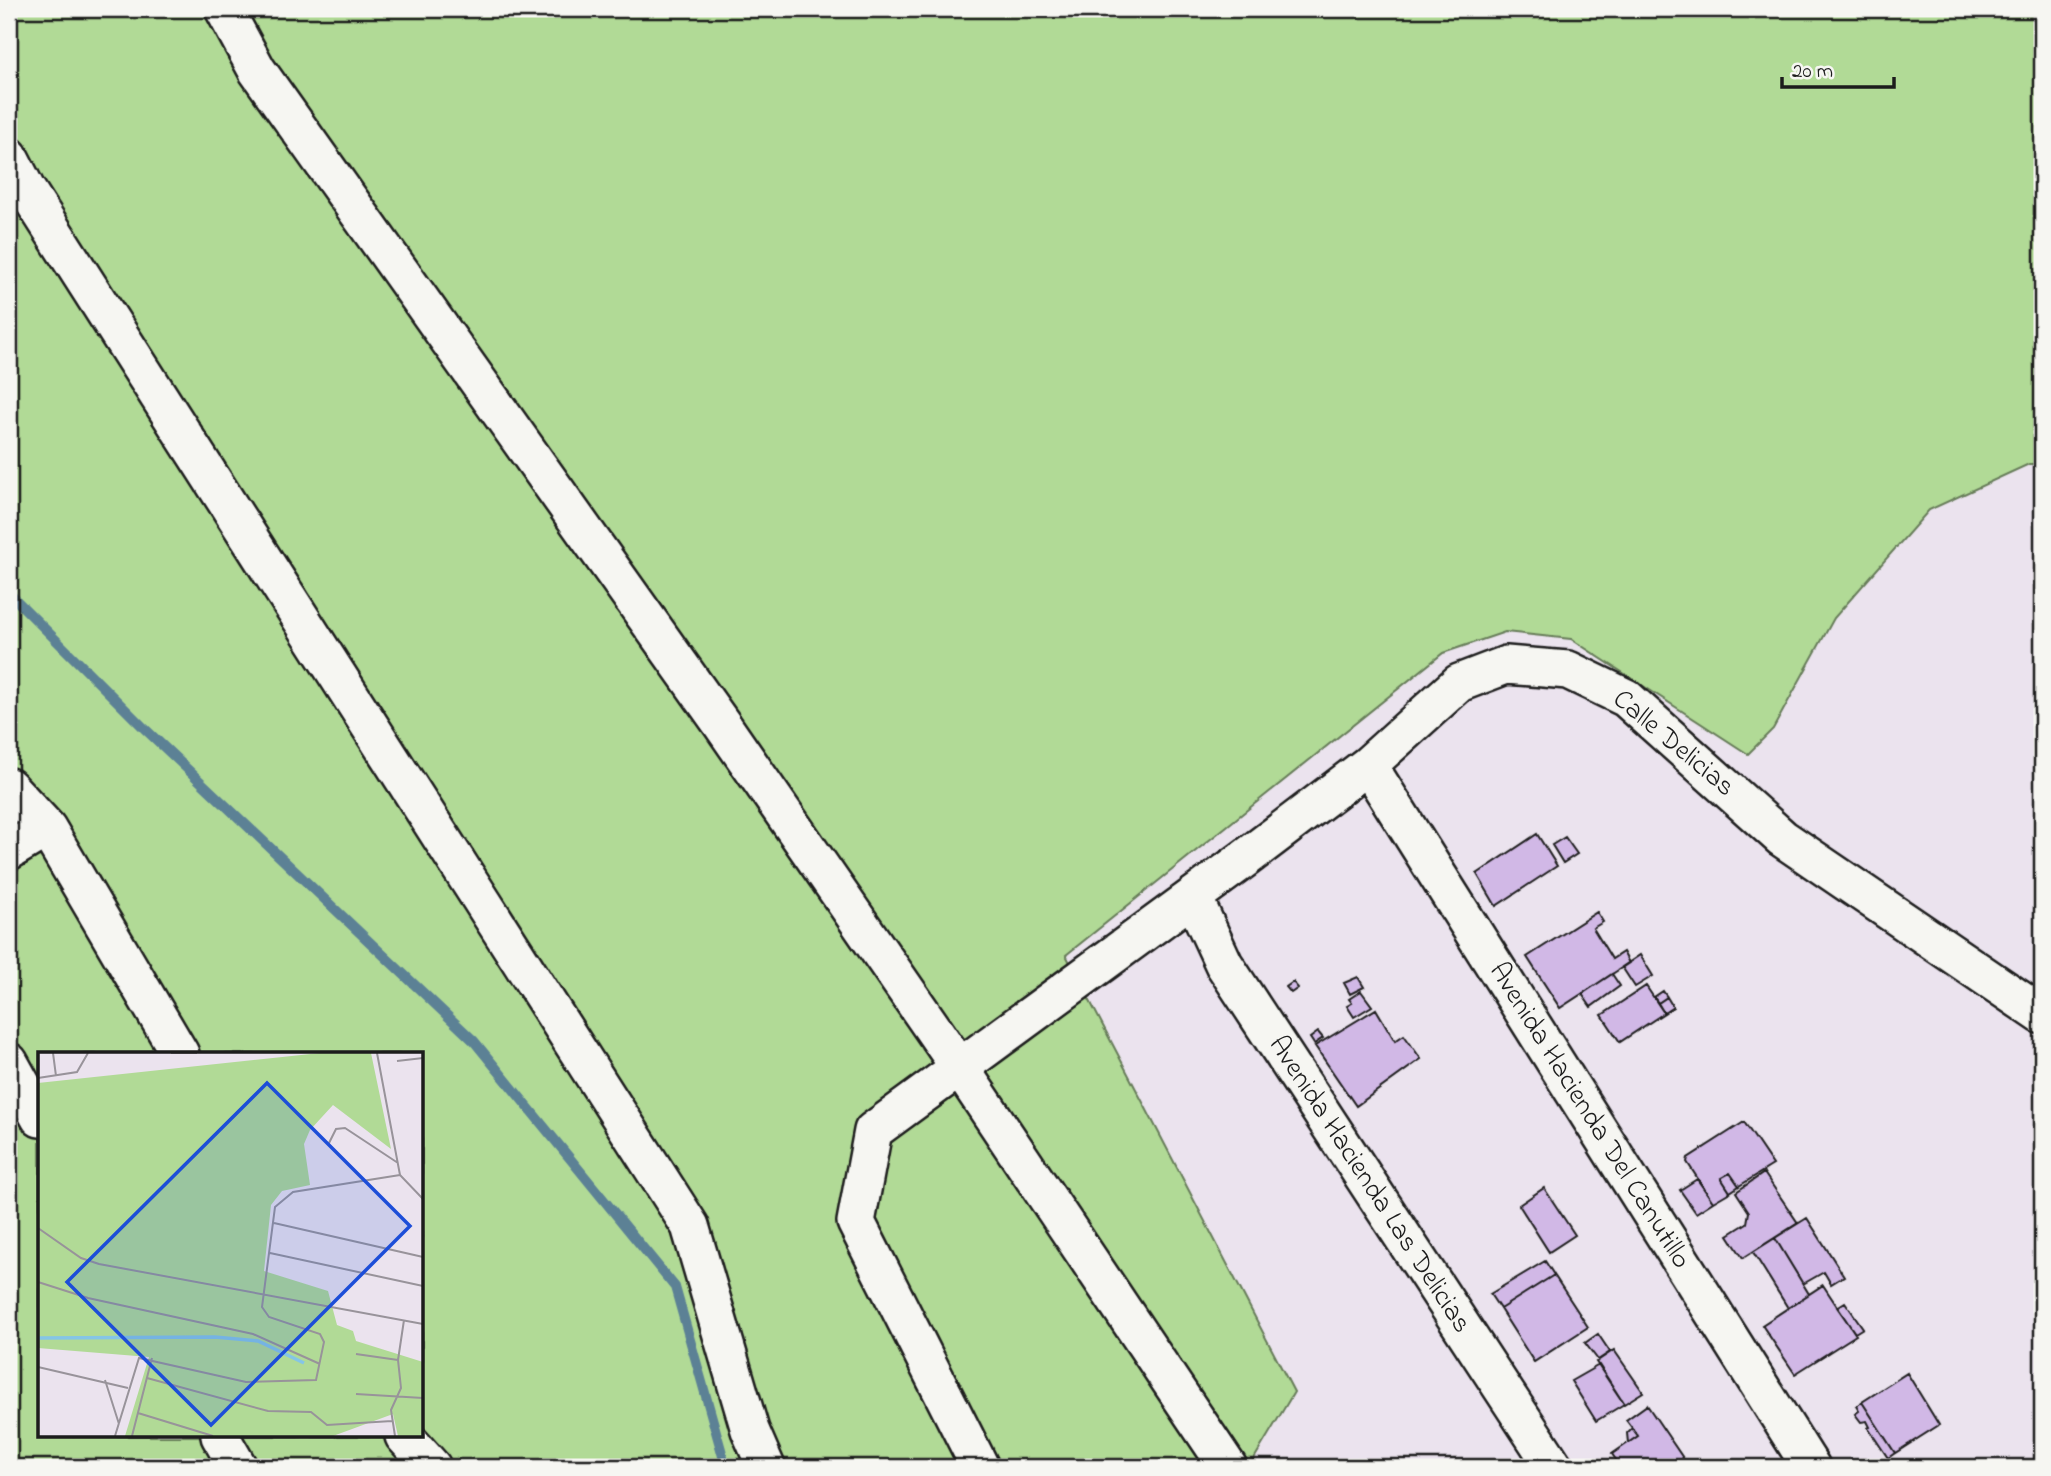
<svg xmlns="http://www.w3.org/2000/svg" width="2051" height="1476" font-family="'Indie Flower',sans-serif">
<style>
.green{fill:#b1da96;stroke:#667b59;stroke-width:2;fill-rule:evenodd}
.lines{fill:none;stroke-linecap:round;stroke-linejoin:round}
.stream{stroke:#5b8195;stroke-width:10}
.building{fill:#d1b8e6;stroke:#1c1c1c;stroke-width:2}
.minor-casing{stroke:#1c1c1c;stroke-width:42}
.minor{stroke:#f6f6f2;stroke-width:37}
.labels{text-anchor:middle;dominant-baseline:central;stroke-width:6;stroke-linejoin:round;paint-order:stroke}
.street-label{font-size:28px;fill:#1c1c1c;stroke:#f6f6f2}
.inset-river{fill:none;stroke:#85c5e6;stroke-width:3.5}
.inset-road{fill:none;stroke:#98939a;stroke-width:2}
.view{fill:#1d4ed8;fill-opacity:0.15;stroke:#1d4ed8;stroke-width:3.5}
.inset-edge{fill:none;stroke:#1c1c1c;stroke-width:3.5}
</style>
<rect width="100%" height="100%" fill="#ebe3ee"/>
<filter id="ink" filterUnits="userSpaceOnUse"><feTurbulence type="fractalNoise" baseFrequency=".0143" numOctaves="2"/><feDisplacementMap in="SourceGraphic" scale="14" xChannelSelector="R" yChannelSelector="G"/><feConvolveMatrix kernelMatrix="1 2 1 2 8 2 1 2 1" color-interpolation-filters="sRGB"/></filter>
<g filter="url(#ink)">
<path class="green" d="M 9,9 L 2042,9 L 2042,464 L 2029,464 L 1929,510 L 1834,618 L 1773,729 L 1748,754 L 1571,639 L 1505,632 L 1443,653 L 1066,955 L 1294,1392 L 1249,1467 L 9,1467 L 9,821 L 37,806 L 9,773 ZM 40,1054 L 422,1054 L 422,1436 L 40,1436 Z"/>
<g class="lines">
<path class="stream" d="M 9,593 L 144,728 L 474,1041 L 675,1287 L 726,1467"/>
</g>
<path class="building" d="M 1537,834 L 1557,866 L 1496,906 L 1477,874 Z
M 1565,837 L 1577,854 L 1563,863 L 1552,845 Z
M 1597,912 L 1603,922 L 1593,928 L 1612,959 L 1623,952 L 1629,963 L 1560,1008 L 1527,957 Z
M 1640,955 L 1653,976 L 1635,987 L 1622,967 Z
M 1612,974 L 1620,986 L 1591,1007 L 1582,994 Z
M 1358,977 L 1364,987 L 1350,994 L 1344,983 Z
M 1293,982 L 1298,988 L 1291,993 L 1286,987 Z
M 1646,986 L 1664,1013 L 1620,1042 L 1602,1015 Z
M 1361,991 L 1372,1006 L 1354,1017 L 1347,1006 L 1352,1003 L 1349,999 Z
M 1663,991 L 1667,997 L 1658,1003 L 1654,997 Z
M 1667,997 L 1673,1007 L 1664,1013 L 1658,1003 Z
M 1376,1009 L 1395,1041 L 1404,1035 L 1421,1059 L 1356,1106 L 1315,1046 Z
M 1318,1032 L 1323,1038 L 1314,1044 L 1310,1038 Z
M 1744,1122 L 1773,1165 L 1739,1186 L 1730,1173 L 1721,1178 L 1730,1192 L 1713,1202 L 1687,1162 L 1688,1158 Z
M 1730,1173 L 1739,1186 L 1730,1192 L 1721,1178 Z
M 1764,1173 L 1798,1223 L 1743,1258 L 1728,1235 L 1747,1223 L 1749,1212 L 1736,1192 Z
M 1697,1179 L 1713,1202 L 1696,1213 L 1680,1190 Z
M 1544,1188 L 1575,1235 L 1549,1252 L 1519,1205 Z
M 1807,1218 L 1844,1276 L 1831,1284 L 1824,1272 L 1803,1284 L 1775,1238 Z
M 1775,1238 L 1809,1294 L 1788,1308 L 1753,1252 Z
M 1545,1261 L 1554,1275 L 1500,1309 L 1490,1294 Z
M 1554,1275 L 1588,1327 L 1534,1362 L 1500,1309 Z
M 1823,1285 L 1856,1335 L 1795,1374 L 1762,1325 Z
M 1845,1302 L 1863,1328 L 1855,1333 L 1837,1307 Z
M 1598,1334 L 1610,1352 L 1598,1360 L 1585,1343 Z
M 1614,1350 L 1643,1392 L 1624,1404 L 1596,1362 Z
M 1599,1365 L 1624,1404 L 1596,1421 L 1571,1381 Z
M 1907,1373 L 1939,1425 L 1895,1453 L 1862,1402 Z
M 1862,1402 L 1895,1453 L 1888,1458 L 1868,1428 L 1870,1427 L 1867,1421 L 1861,1422 L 1855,1414 L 1859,1411 L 1856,1406 Z
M 1647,1405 L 1685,1461 L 1676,1467 L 1621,1467 L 1612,1454 L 1638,1436 L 1626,1420 Z
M 1632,1428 L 1638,1436 L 1628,1443 L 1627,1433 Z"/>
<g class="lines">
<defs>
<path id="minor" d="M 224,9 L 257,70 L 721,723 L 960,1068 L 1228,1467
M 9,156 L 26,189 L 690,1226 L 750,1430 L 766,1467
M 1368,765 L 1811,1467
M 9,787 L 47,828 L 180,1054
M 9,851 L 47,828
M 1193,897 L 1224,964 L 1554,1467
M 9,1062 L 40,1118
M 220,1436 L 238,1467
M 404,1436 L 432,1467
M 980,1467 L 856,1222 L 873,1131 L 1247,857 L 1368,765 L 1459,683 L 1506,665 L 1568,670 L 1626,698 L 1782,838 L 2042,1015"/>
</defs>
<use href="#minor" class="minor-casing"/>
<use href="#minor" class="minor"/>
</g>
</g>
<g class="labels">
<g class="street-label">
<text transform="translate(1673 744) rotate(40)">Calle Delicias</text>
<text transform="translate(1589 1116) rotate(58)">Avenida Hacienda Del Canutillo</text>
<text transform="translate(1369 1185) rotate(57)">Avenida Hacienda Las Delicias</text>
</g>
</g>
<g transform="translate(38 1052)">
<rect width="385" height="385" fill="#ebe3ee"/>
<path d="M 282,1 L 333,1 L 353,97 L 295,53 L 272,78 L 266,92 L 272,133 L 244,139 L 233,153 L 226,219 L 290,239 L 299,273 L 315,279 L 318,289 L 385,310 L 385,384 L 360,384 L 355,362 L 295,384 L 87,384 L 111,305 L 0,296 L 0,31 Z" fill="#b1da96"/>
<path class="inset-river" d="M 0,286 L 177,285 L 220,289 L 266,311"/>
<path class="inset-road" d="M 15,1 L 18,24M 133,1 L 159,1M 339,1 L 362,123 L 385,147M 359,9 L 385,6M 0,26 L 39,20 L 50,1M 290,93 L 298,77 L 307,76 L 360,111M 236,171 L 385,205M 0,176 L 43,206 L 61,212 L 385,272M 232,201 L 385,234M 0,230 L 50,246 L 215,282 L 282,312M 318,302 L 360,308M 0,315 L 90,336M 109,326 L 230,359 L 273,360 L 289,373 L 354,369M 67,328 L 81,372M 318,342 L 385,346M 100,361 L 175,384M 77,384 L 101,306 L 208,330 L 278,328 L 286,290 L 282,282 L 231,265 L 224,255 L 237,155 L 255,140 L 362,123M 94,384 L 114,306M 357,384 L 353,358 L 363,336 L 360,308 L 366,268"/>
<path class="view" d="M 229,31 L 372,174 L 173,373 L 29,230 Z"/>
<rect width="385" height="385" class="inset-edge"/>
</g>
<rect width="2051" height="1476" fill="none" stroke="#f6f6f2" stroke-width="35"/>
<rect x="18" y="18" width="2016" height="1441" fill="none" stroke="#1c1c1c" stroke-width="2.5" filter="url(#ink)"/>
<path d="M1782 77v10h112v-10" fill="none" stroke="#1c1c1c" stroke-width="3.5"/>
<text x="1792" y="77" font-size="21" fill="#1c1c1c" stroke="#f6f6f2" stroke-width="5" paint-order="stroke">20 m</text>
</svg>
